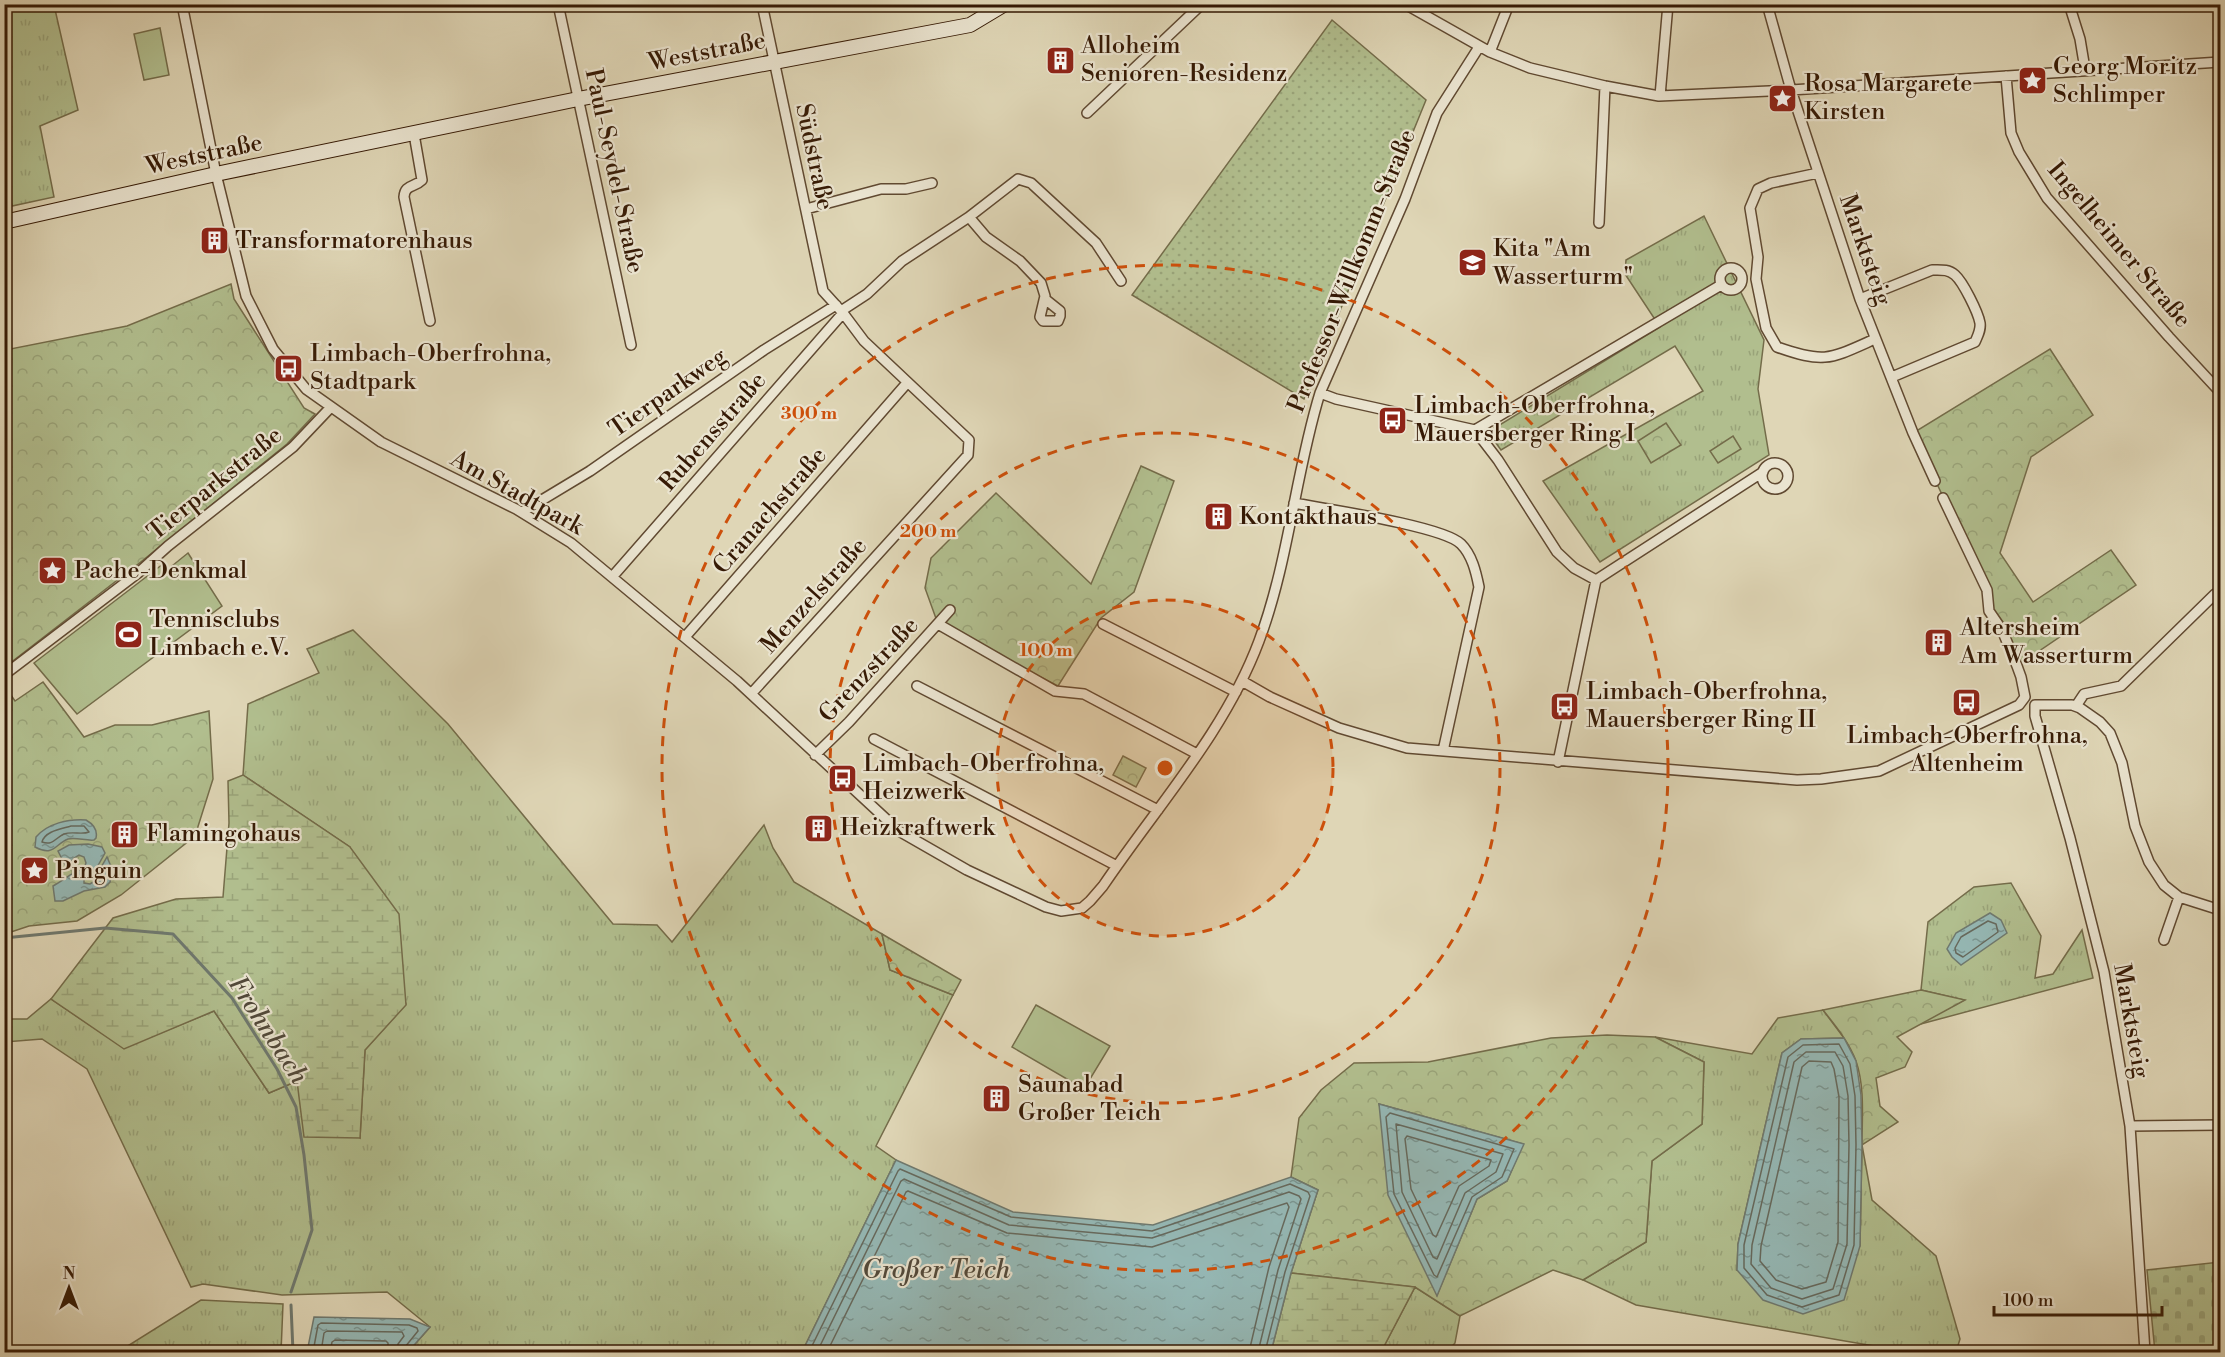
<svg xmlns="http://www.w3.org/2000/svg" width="2225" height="1357" font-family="'Libre Bodoni',serif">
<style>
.grass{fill:url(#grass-tufts);stroke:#746c4a;stroke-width:1.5}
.forest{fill:url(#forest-crowns);stroke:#746c4a;stroke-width:1.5;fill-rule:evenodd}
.wetland{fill:url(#wetland-marsh);stroke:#746c4a;stroke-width:1.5}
.cemetery{fill:url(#cemetery-stones);stroke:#746c4a;stroke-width:1.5}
.garden{fill:url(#garden-dots);stroke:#746c4a;stroke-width:1.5}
.pitch{fill:#b1be8e;stroke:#746c4a;stroke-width:1.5}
.water{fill:url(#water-ripples);stroke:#6f796f;stroke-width:1.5}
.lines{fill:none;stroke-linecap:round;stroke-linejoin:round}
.shore{stroke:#66695d;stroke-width:1.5}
.stream{stroke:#6f796f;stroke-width:3}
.minor-casing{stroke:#604931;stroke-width:12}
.secondary-casing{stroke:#361a05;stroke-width:16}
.minor{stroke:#eae4d0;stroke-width:9}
.secondary{stroke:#eae4d0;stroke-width:14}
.ring{fill:none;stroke:#cd500b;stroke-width:3;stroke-dasharray:10 8}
.labels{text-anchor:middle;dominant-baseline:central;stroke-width:4.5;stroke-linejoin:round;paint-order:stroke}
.poi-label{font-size:24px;fill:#361a05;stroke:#eae4d0;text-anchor:start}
.street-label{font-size:24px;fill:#361a05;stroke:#eae4d0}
.water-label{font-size:26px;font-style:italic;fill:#52493a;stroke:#eae4d0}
.centre{fill:#cd500b;stroke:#eae4d0;stroke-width:3}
.ring-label{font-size:18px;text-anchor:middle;font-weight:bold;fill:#cd500b;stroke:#eae4d0;stroke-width:4.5;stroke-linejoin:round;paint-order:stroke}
</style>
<defs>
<pattern id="grass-tufts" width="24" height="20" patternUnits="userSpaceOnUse" patternTransform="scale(1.5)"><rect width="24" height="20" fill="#b1be8e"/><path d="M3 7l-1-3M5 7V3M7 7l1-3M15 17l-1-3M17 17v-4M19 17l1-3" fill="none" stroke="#99a379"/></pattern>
<pattern id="forest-crowns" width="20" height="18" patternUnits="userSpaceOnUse" patternTransform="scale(1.5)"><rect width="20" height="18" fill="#b1be8e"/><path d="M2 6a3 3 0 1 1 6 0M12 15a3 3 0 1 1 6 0" fill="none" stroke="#99a379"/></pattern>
<pattern id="wetland-marsh" width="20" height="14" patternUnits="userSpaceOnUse" patternTransform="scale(1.5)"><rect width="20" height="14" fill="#b1be8e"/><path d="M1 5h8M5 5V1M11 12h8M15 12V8" fill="none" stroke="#99a379"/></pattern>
<pattern id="cemetery-stones" width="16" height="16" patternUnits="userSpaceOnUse" patternTransform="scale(1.5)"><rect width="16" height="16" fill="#b1be8e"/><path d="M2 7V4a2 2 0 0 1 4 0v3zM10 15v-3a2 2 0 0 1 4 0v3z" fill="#99a379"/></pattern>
<pattern id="garden-dots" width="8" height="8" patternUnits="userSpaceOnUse" patternTransform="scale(1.5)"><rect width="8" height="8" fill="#b1be8e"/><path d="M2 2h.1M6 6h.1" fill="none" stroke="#99a379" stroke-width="1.8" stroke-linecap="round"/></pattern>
<pattern id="water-ripples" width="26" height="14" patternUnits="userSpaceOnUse" patternTransform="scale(1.5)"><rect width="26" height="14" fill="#95b8b5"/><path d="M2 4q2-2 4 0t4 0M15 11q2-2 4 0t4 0" fill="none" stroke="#7a9591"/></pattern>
</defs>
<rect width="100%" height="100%" fill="#dfd6b6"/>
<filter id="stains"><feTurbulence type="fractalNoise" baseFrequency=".00333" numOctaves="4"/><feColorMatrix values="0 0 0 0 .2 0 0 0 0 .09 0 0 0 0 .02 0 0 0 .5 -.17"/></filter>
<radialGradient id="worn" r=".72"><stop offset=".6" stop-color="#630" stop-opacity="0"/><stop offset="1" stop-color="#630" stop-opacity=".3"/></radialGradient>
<path class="grass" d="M 4,5 L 54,5 L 78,110 L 40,126 L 54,197 L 12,206 L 4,171 Z
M 1704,216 L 1764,340 L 1758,389 L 1769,455 L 1600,562 L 1543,481 L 1703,391 L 1675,346 L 1501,450 L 1488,432 L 1660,327 L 1625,274 L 1626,260 Z
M 353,630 L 448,724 L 613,924 L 657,925 L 672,942 L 764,825 L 773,848 L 794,882 L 882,934 L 890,970 L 953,995 L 876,1146 L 896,1160 L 802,1352 L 408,1352 L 430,1327 L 387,1292 L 282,1295 L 203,1284 L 191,1287 L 87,1069 L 42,1039 L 5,1042 L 5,1019 L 27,1019 L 51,999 L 124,1048 L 214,1011 L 269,1093 L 297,1081 L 360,1138 L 365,1050 L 406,1004 L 350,847 L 243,775 L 248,704 L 319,673 L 307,649 Z
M 2011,883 L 2041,936 L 2035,978 L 2053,974 L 2082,930 L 2093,978 L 1917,1025 L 1964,1000 L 1921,990 L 1928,922 L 1974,887 Z
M 1823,1010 L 1844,1038 L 1801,1039 L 1782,1053 L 1738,1244 L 1737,1270 L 1860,1246 L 1862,1145 L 1872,1200 L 1936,1256 L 1960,1339 L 1956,1352 L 1909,1352 L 1636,1305 L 1583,1280 L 1646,1242 L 1652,1161 L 1702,1124 L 1704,1062 L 1655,1037 L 1752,1054 L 1778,1018 Z
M 1415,1287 L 1460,1316 L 1455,1343 L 1447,1352 L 1381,1352 Z
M 201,1300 L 283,1304 L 281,1352 L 118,1352 Z"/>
<path class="forest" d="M 231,284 L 234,299 L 304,408 L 315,414 L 287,444 L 142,561 L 5,667 L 5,350 L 127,326 Z
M 2050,349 L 2093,415 L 2031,457 L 2000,553 L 2033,602 L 2111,550 L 2136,585 L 2017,666 L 1989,611 L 1987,590 L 1913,433 Z
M 1666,423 L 1681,445 L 1651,463 L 1638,441 Z
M 1141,466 L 1174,481 L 1134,592 L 1101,618 L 1058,686 L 938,624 L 925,588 L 931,558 L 996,493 L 1091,584 Z
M 43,682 L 84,737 L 115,725 L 152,725 L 209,711 L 213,779 L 195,836 L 121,895 L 77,921 L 29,926 L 5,934 L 4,685 L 15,701 Z
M 1123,756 L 1146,768 L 1136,787 L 1113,775 Z
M 882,934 L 961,980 L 953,995 L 890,970 Z
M 1921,990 L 1965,1000 L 1897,1037 L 1912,1052 L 1905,1067 L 1876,1078 L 1880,1106 L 1898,1122 L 1862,1145 C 1862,1118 1865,1087 1856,1061 C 1849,1042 1835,1025 1823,1010 Z
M 1607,1035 L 1655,1037 L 1704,1062 L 1702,1124 L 1652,1161 L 1646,1242 L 1583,1280 L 1553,1270 L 1460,1316 L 1415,1287 L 1291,1273 L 1318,1190 L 1291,1177 L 1299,1118 L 1321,1090 L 1354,1063 L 1428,1062 L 1551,1038 ZM 1379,1104 L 1523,1144 L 1507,1181 L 1477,1199 L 1437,1295 Z"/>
<path class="wetland" d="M 243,775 L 350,847 L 399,914 L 406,1005 L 365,1050 L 360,1138 L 304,1137 L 297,1081 L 269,1093 L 214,1011 L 124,1049 L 51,999 L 113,918 L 176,899 L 223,897 L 229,823 L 228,781 Z
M 1291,1273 L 1415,1287 L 1381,1352 L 1271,1352 Z"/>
<path class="cemetery" d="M 2220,1262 L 2220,1352 L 2155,1352 L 2147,1270 Z"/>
<path class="garden" d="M 1332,20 L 1426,100 L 1304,399 L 1132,295 Z"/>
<path class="pitch" d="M 160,28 L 169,75 L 144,80 L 134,34 Z
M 1733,436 L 1741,449 L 1718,463 L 1710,451 Z
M 188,553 L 222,606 L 77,714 L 34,663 L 163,564 L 167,570 Z
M 1036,1005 L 1110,1046 L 1084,1089 L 1012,1047 Z"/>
<path class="water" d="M 86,820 C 93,824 98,829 96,838 L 94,840 C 86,841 76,837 68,839 C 55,844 54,857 35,847 L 36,837 C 48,823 68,819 86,820 Z
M 88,844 L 102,847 L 105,853 L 96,869 L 84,876 L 84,883 L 90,884 L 100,878 L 99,871 L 107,857 L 113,871 L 110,882 L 105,887 L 84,891 L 63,901 L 55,901 L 53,886 C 65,880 71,872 83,869 L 86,863 L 84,857 L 79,855 L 74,858 L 69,864 L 65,865 L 58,851 L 69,845 Z
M 1990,913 L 2001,920 L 2007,933 L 1961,965 L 1952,957 L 1947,949 L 1956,933 Z
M 1844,1038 L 1856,1061 L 1861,1095 L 1862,1145 L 1860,1246 L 1844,1300 L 1803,1314 L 1763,1300 L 1737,1270 L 1738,1244 L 1782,1053 L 1801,1039 Z
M 1379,1104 L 1524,1144 L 1507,1181 L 1477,1199 L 1437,1296 L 1388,1195 Z
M 896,1160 L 1013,1212 L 1153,1225 L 1291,1177 L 1318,1190 L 1291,1273 L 1271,1352 L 802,1352 Z
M 314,1317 L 410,1319 L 430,1327 L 408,1352 L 307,1352 Z"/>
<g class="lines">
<path class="shore" d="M 71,826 L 84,826 L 89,832 C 82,835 72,831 64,834 C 55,838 53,846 42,842 C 45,831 61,829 71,826 Z
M 1988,921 L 1996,924 L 1998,932 L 1963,957 L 1956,953 L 1955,948 L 1961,937 Z
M 1839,1044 L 1850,1064 L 1855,1096 L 1856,1145 L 1854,1245 L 1839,1295 L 1802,1307 L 1767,1295 L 1744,1268 L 1744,1245 L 1788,1057 L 1803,1045 Z
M 1806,1052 L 1835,1052 L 1843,1066 L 1848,1096 L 1849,1145 L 1847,1244 L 1833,1289 L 1802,1299 L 1771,1288 L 1751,1264 L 1752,1245 L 1794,1062 Z
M 1809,1061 L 1831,1062 L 1834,1069 L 1839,1097 L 1838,1242 L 1826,1282 L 1802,1289 L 1776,1280 L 1760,1261 L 1761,1246 L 1802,1067 Z
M 1390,1113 L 1514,1149 L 1502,1177 L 1472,1197 L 1437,1277 L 1434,1275 L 1394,1194 L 1386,1117 Z
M 1396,1124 L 1503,1154 L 1496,1172 L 1465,1193 L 1437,1259 L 1433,1257 L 1402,1192 Z
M 1407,1136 L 1491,1160 L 1489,1166 L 1459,1186 L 1436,1237 L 1433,1235 L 1411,1189 L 1405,1139 Z
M 313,1352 L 318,1325 L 321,1323 L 409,1325 L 417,1328 L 418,1331 L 405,1347 L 404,1352
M 321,1352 L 324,1333 L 327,1331 L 402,1332 L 404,1336 L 398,1344 L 397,1352
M 330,1352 L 332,1342 L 335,1340 L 386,1341 L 388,1343 L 388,1352
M 809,1352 L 898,1171 L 900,1169 L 1011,1217 L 1152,1231 L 1290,1184 L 1308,1192 L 1310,1196 L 1285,1272 L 1265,1352
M 817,1352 L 901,1181 L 904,1179 L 1009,1225 L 1152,1238 L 1289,1192 L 1299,1196 L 1301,1199 L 1278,1270 L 1258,1352
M 827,1352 L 906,1192 L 908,1191 L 1007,1233 L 1152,1247 L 1287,1203 L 1289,1207 L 1269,1267 L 1249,1352"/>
<path class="stream" d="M 4,938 L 105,928 L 173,934 L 232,998 L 277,1069 L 296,1107 L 304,1155 L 312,1230 L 291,1292
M 291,1305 L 293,1352"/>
<defs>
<path id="minor" d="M 182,4 L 216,174 L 246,296 L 273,349 L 306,389 L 381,442 L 516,509 L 571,543 L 737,681 L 899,831 L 967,870 L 1046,907 L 1061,911 L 1082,908 L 1090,901 L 1103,886 C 1157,806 1225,732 1259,641 C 1289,561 1295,474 1320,393 L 1405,199 L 1437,113 L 1479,47
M 558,4 L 631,345
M 1405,4 L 1490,52 L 1530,68 L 1605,86 L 1659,96 L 1791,90 L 2220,62
M 1767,4 L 1791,90 L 1860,299 L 1913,433 L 1935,481
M 2069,4 L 2080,39 L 2085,69
M 1490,52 L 1509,4
M 2006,76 L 2011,133 L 2019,152 L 2047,198 L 2169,337 L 2220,392
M 1660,96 L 1668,4
M 1087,113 L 1202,4
M 414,134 L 422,180 C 414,188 405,184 404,197 L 430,321
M 1818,173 L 1771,183 L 1758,189 L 1750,208 L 1758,257 L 1756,279 L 1766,328 L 1777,347 C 1825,364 1830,359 1875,339
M 806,209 L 881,189 L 906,189 L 932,183
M 969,217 L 1018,179 L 1031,183 L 1096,243 L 1121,281
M 1599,223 L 1605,86
M1720 279a11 11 0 1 1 22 0a11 11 0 1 1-22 0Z
M 1860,299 L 1932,270 C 1941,270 1948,269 1955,275 C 1963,282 1978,312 1980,323 C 1981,330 1978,335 1975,342 L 1892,377
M 841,311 L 867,294 L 902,261 L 969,217 L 986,237 L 1020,261 L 1041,283 L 1045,296 L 1040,317 L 1043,321 L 1058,321 L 1060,316 L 1060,311 L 1045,299
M 1320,393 L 1336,399 L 1475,430 L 1498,460 L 1557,552 L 1574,568 L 1596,580
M 1475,430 L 1721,285
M1762 476a13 13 0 1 1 26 0a13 13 0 1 1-26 0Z
M 1294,503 C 1325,509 1443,526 1461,544 C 1472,555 1476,572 1479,587 L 1443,751
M 522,512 L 590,471 L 764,350 L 836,305
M 613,576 L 843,313
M 938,624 L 1055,691 L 1084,694 L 1197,754
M 1103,624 L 1236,692
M 685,637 L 907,383
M 4,675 L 138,573 L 168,546 L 293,447 L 331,407
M 1242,681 L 1270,697 L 1339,728 L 1407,748 L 1797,780 L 1821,779 L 1879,771 L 2019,705 L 2025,697 L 2021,677 L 2017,666 L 2002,630 L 1989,611 L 1987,590 L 1943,498
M 917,686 L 1158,810
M 751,694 L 968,455 L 969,440 L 864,341 L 843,313 L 823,291 L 762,4
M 2076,706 L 2084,694 L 2121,686 L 2215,594
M 874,739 L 1117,866
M 815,755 L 849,722 L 950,610
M 1558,762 L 1596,580 L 1763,472
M 2164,940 L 2179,897
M 2130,1126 L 2220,1125
M 2145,1352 L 2130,1126 L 2104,972 L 2070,838 L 2035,716 L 2035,705 L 2072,705 L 2080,708 L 2100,722 L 2110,733 L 2122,763 L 2135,826 L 2149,862 L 2164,885 L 2179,897 L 2220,910"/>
<path id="secondary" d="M 4,222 L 216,174 L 578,99 L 970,25 L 1005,4"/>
</defs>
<use href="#minor" class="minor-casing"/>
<use href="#secondary" class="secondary-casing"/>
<use href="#minor" class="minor"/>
<use href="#secondary" class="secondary"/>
</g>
<circle cx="1165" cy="768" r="168" fill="#cd500b" fill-opacity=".12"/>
<g class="ring">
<circle cx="1165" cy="768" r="168"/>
<circle cx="1165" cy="768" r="335"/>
<circle cx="1165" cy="768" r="503"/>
</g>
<defs>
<symbol id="building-square" viewBox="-11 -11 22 22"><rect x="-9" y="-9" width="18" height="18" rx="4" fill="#8f2418" stroke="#eae4d0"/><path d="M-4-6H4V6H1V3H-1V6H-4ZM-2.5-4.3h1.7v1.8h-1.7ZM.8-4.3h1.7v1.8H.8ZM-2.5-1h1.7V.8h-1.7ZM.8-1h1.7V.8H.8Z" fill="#fff"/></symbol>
<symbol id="sight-square" viewBox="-11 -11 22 22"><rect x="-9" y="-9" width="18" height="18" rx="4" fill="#8f2418" stroke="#eae4d0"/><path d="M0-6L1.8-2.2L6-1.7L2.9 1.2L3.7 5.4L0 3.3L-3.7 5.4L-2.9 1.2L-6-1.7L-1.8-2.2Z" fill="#fff"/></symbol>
<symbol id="school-square" viewBox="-11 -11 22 22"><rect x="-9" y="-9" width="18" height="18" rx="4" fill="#8f2418" stroke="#eae4d0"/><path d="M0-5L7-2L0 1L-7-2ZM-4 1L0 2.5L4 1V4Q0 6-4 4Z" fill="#fff"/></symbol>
<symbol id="bus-square" viewBox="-11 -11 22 22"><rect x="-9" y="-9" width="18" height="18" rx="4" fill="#8f2418" stroke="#eae4d0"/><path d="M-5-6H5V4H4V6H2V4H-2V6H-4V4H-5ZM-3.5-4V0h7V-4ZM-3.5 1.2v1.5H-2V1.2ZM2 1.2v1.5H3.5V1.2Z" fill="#fff"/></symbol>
<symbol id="stadium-square" viewBox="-11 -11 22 22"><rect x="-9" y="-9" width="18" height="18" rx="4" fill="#8f2418" stroke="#eae4d0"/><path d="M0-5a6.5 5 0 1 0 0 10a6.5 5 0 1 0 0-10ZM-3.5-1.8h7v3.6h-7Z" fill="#fff"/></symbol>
</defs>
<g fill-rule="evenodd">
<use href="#building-square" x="1044" y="44" width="33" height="33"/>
<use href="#sight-square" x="2016" y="64" width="33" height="33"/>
<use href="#sight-square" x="1766" y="82" width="33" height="33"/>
<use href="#building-square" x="198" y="224" width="33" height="33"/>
<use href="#school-square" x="1456" y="246" width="33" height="33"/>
<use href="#bus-square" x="272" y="352" width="33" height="33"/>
<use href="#bus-square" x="1376" y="404" width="33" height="33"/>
<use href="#building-square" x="1202" y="500" width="33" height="33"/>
<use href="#sight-square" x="36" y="554" width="33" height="33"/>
<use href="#stadium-square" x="112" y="618" width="33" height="33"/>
<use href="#building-square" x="1922" y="626" width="33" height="33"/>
<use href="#bus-square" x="1950" y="686" width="33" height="33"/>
<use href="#bus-square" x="1548" y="690" width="33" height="33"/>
<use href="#bus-square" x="826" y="762" width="33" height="33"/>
<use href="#building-square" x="802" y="812" width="33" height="33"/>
<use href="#building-square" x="108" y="818" width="33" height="33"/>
<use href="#sight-square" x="18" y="854" width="33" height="33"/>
<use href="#building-square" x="980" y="1082" width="33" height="33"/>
</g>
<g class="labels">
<g class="poi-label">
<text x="1081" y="46">Alloheim<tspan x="1081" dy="28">Senioren-Residenz</tspan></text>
<text x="2053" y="67">Georg Moritz<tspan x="2053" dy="28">Schlimper</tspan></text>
<text x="1804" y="84">Rosa Margarete<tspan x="1804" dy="28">Kirsten</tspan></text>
<text x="235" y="241">Transformatorenhaus</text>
<text x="1493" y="249">Kita "Am<tspan x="1493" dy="28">Wasserturm"</tspan></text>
<text x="310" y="354">Limbach-Oberfrohna,<tspan x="310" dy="28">Stadtpark</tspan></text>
<text x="1414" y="406">Limbach-Oberfrohna,<tspan x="1414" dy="28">Mauersberger Ring I</tspan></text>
<text x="1239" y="517">Kontakthaus</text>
<text x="74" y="571">Pache-Denkmal</text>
<text x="149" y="620">Tennisclubs<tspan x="149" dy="28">Limbach e.V.</tspan></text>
<text x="1960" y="628">Altersheim<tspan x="1960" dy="28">Am Wasserturm</tspan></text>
<text x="1586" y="692">Limbach-Oberfrohna,<tspan x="1586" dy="28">Mauersberger Ring II</tspan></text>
<text x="1967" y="736" text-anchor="middle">Limbach-Oberfrohna,<tspan x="1967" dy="28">Altenheim</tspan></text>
<text x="863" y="764">Limbach-Oberfrohna,<tspan x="863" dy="28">Heizwerk</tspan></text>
<text x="840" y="828">Heizkraftwerk</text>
<text x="146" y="834">Flamingohaus</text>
<text x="55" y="871">Pinguin</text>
<text x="1018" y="1085">Saunabad<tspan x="1018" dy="28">Großer Teich</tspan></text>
</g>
<g class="street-label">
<text transform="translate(707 52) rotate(-11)">Weststraße</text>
<text transform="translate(204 155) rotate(-12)">Weststraße</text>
<text transform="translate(814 157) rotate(78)">Südstraße</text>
<text transform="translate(614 171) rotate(78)">Paul-Seydel-Straße</text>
<text transform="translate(2119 245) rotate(50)">Ingelheimer Straße</text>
<text transform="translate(1865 250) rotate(71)">Marktsteig</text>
<text transform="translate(1352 271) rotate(-68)">Professor-Willkomm-Straße</text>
<text transform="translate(668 393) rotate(-35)">Tierparkweg</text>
<text transform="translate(713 432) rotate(-49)">Rubensstraße</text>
<text transform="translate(215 484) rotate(-39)">Tierparkstraße</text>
<text transform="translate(517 493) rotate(29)">Am Stadtpark</text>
<text transform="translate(770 511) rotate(-49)">Cranachstraße</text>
<text transform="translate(814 596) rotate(-48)">Menzelstraße</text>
<text transform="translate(869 670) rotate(-47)">Grenzstraße</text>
<text transform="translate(2131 1021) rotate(80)">Marktsteig</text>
</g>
<g class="water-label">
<text transform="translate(268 1030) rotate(57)">Frohnbach</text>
<text x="936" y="1270">Großer Teich</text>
</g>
</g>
<circle cx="1165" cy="768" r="9" class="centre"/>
<g class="ring-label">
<text x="809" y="419">300 m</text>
<text x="928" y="537">200 m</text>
<text x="1046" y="656">100 m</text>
</g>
<rect width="2225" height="1357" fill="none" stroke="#dfd6b6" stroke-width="24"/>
<rect x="6" y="6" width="2213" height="1345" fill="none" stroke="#361a05" stroke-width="3"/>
<rect x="12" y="12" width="2201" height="1333" fill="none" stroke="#361a05" stroke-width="1.5"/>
<g transform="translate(69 1288)" stroke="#eae4d0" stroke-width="4.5" paint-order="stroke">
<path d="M0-4.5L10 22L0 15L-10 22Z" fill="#361a05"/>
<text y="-9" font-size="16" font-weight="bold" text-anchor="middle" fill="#361a05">N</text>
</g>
<path d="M1994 1306v9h168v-9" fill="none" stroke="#361a05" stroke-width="3"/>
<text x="2003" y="1306" font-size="18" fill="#361a05" stroke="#eae4d0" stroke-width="4.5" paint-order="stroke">100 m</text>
<rect width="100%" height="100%" filter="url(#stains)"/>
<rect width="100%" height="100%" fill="url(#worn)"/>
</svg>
